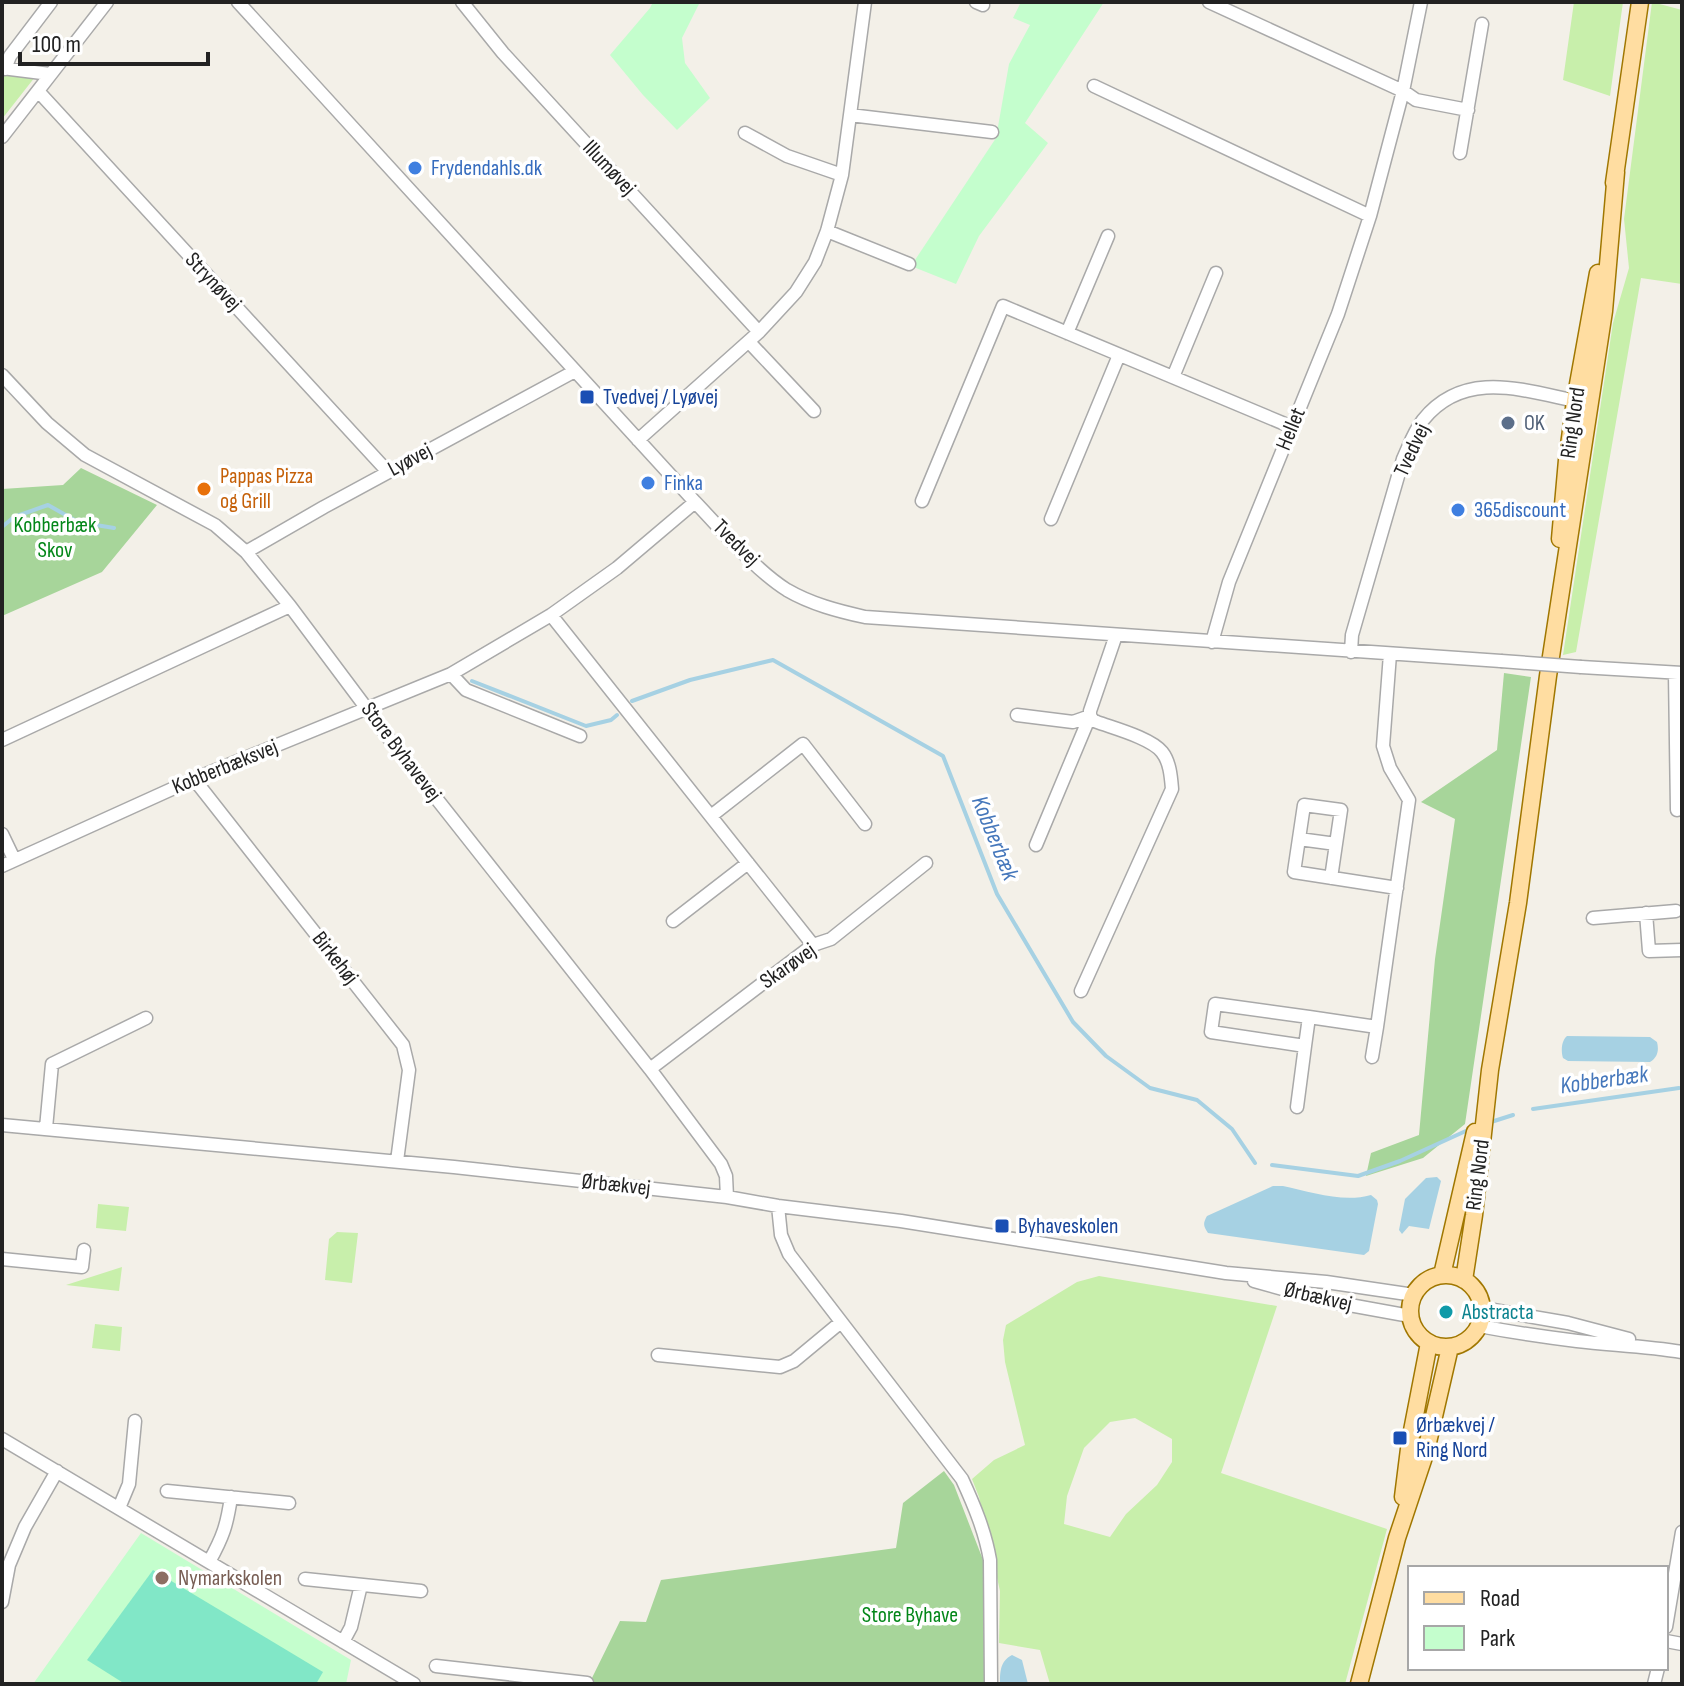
<svg xmlns="http://www.w3.org/2000/svg" width="1684" height="1686" font-family="'Sofia Sans Condensed',sans-serif">
<style>
.grass{fill:#c8efab;fill-rule:evenodd}
.forest{fill:#a7d59a}
.park{fill:#c4fecd}
.pitch{fill:#81e7c7}
.water{fill:#a6d1e3}
.lines{fill:none;stroke-linecap:round;stroke-linejoin:round}
.stream{stroke:#a6d1e3;stroke-width:4}
.minor-casing{stroke:#a9a9a9;stroke-width:15}
.major-casing{stroke:#a07700;stroke-width:19}
.minor{stroke:#fff;stroke-width:12}
.major{stroke:#ffdda1;stroke-width:16}
.minor-bridge-casing{stroke:#a9a9a9;stroke-width:15;stroke-linecap:butt}
.minor-bridge{stroke:#fff;stroke-width:12}
.shop-dot{fill:#3f7fe0;stroke:#fff;stroke-width:3}
.transit-dot{fill:#1a4fb4;stroke:#fff;stroke-width:3}
.service-dot{fill:#5c6f8a;stroke:#fff;stroke-width:3}
.food-dot{fill:#e8710a;stroke:#fff;stroke-width:3}
.culture-dot{fill:#0f9aa8;stroke:#fff;stroke-width:3}
.education-dot{fill:#8d6e63;stroke:#fff;stroke-width:3}
.labels{text-anchor:middle;dominant-baseline:central;stroke-width:7;stroke-linejoin:round;paint-order:stroke}
.shop-label{font-size:22px;fill:#366cbe;stroke:#fff;text-anchor:start}
.street-label{font-size:22px;fill:#222;stroke:#fff}
.transit-label{font-size:22px;fill:#164399;stroke:#fff;text-anchor:start}
.service-label{font-size:22px;fill:#4e5e75;stroke:#fff;text-anchor:start}
.food-label{font-size:22px;fill:#c56008;stroke:#fff;text-anchor:start}
.park-label{font-size:22px;fill:#048719;stroke:#fff}
.culture-label{font-size:22px;fill:#0d838f;stroke:#fff;text-anchor:start}
.education-label{font-size:22px;fill:#785e54;stroke:#fff;text-anchor:start}
.water-label{font-size:24px;font-style:italic;fill:#4577bb;stroke:#fff}
</style>
<rect width="100%" height="100%" fill="#f3f0e8"/>
<path class="grass" d="M 1574,2 L 1623,2 L 1610,96 L 1563,80 Z
M 1652,2 L 1682,10 L 1682,284 L 1641,278 L 1576,652 L 1563,655 L 1613,323 L 1629,268 L 1624,219 Z
M 2,73 L 35,77 L 2,119 Z
M 98,1204 L 129,1207 L 126,1231 L 96,1228 Z
M 337,1232 L 358,1233 L 352,1283 L 325,1280 L 329,1239 Z
M 122,1267 L 119,1291 L 66,1285 Z
M 1099,1276 L 1277,1306 L 1221,1473 L 1387,1529 L 1345,1684 L 1050,1684 L 1040,1650 L 999,1643 L 1000,1591 L 979,1497 L 972,1479 L 994,1460 L 1025,1445 L 1005,1362 L 1003,1340 L 1006,1325 L 1077,1282 ZM 1135,1418 L 1172,1439 L 1172,1462 L 1157,1485 L 1126,1514 L 1110,1537 L 1064,1524 L 1067,1496 L 1084,1448 L 1110,1422 Z
M 95,1324 L 122,1327 L 120,1351 L 92,1348 Z"/>
<path class="forest" d="M 81,468 L 157,505 L 102,572 L 2,616 L 2,489 L 63,485 Z
M 1504,673 L 1531,677 L 1465,1124 L 1423,1158 L 1366,1176 L 1371,1153 L 1419,1135 L 1435,959 L 1455,819 L 1421,802 L 1497,750 Z
M 944,1471 L 954,1485 L 985,1565 L 984,1684 L 589,1684 L 620,1621 L 646,1622 L 661,1580 L 896,1548 L 903,1503 Z"/>
<path class="park" d="M 653,2 L 700,2 L 682,38 L 685,63 L 710,98 L 677,130 L 643,95 L 610,55 L 650,8 Z
M 1021,2 L 1104,2 L 1025,123 L 1048,143 L 979,236 L 956,284 L 911,266 L 996,138 L 1009,64 L 1030,25 L 1013,18 Z
M 141,1533 L 351,1660 L 346,1684 L 33,1684 Z"/>
<path class="pitch" d="M 153,1570 L 323,1672 L 316,1684 L 125,1684 L 87,1660 Z"/>
<path class="water" d="M 1567,1036 L 1650,1037 L 1657,1042 C 1659,1050 1658,1057 1650,1062 L 1568,1061 L 1563,1058 C 1561,1052 1561,1041 1567,1036 Z
M 1437,1177 L 1441,1181 L 1429,1229 L 1409,1226 L 1402,1234 L 1399,1230 L 1405,1199 L 1426,1178 Z
M 1273,1186 L 1283,1186 C 1311,1192 1343,1203 1371,1195 L 1377,1200 L 1378,1204 L 1369,1251 L 1364,1255 L 1208,1233 C 1203,1226 1203,1223 1207,1216 Z
M 1012,1655 L 1022,1660 L 1028,1684 L 1000,1684 C 1000,1672 1000,1661 1012,1655 Z"/>
<g class="lines">
<path class="stream" d="M 2,527 L 14,517 L 48,505 L 78,522 L 114,528
M 472,681 L 586,726 L 611,720 L 617,715
M 632,701 L 690,680 L 773,660 L 943,756 L 997,894 L 1073,1022 L 1106,1056 L 1150,1088 L 1197,1100 L 1232,1129 L 1255,1163
M 1533,1109 L 1679,1088
M 1491,1122 L 1513,1115
M 1272,1165 L 1358,1176 L 1400,1161 L 1468,1130"/>
<defs>
<path id="minor" d="M 238,2 L 695,502 C 722,530 755,570 787,590 C 811,604 838,611 865,617 L 1501,661
M 462,2 L 503,53 L 759,332
M 976,2 L 983,5
M 1209,2 L 1403,91 L 1416,100 L 1468,110
M 2,68 L 50,74
M 5,69 L 10,56 L 51,2
M 1094,86 L 1370,216
M 38,91 L 388,472
M 850,115 L 992,132
M 745,133 L 787,156 L 842,175
M 2,137 L 107,2
M 1460,153 L 1482,24
M 827,231 L 909,264
M 1067,333 L 1108,236
M 749,342 L 814,411
M 2,375 L 47,423 L 85,455 L 215,525 L 246,552 L 290,606 L 391,741 L 650,1069 L 721,1164 L 726,1176 L 727,1197
M 1173,377 L 1216,273
M 638,440 L 759,332 L 796,292 L 815,262 L 827,231 L 842,175 L 865,2
M 922,501 L 1003,306 L 1292,427
M 1051,519 L 1119,355
M 246,552 L 324,507 L 575,371
M 551,615 L 813,945
M 1212,642 L 1229,582 L 1338,314 L 1370,216 L 1403,91 L 1421,2
M 1351,652 L 1352,635 L 1403,459 C 1409,446 1414,431 1423,420 C 1465,368 1525,391 1580,402
M 1581,667 L 1682,673
M 1675,673 L 1677,810
M 451,674 L 466,690 L 580,736
M 1017,715 L 1073,722 L 1090,716 L 1093,720 L 1097,722 C 1113,728 1151,738 1162,752 C 1170,762 1171,777 1172,789 L 1081,991
M 2,740 L 290,606
M 194,779 L 403,1045 L 409,1070 L 397,1161
M 711,816 L 803,744 L 865,824
M 2,834 L 14,859
M 1299,839 L 1336,844
M 1036,845 L 1090,716 L 1090,711 L 1116,635
M 2,866 L 194,779 L 451,674 L 551,615 L 617,568 L 695,502
M 1331,878 L 1341,810 L 1304,805 L 1294,872 L 1397,888
M 1646,913 L 1649,951 L 1682,950
M 1593,918 L 1676,911
M 673,921 L 748,863
M 1309,1017 L 1215,1004 L 1211,1032 L 1305,1046 L 1309,1017 L 1377,1027 L 1409,800 L 1390,768 L 1383,746 L 1390,654
M 1372,1057 L 1377,1027
M 650,1069 L 813,945 L 831,939 L 926,863
M 1297,1107 L 1305,1046
M 2,1125 L 454,1167 L 727,1197 L 778,1206 L 901,1221 L 1226,1273 L 1326,1282 L 1414,1295
M 46,1128 L 52,1064 L 146,1018
M 778,1206 L 781,1235 L 789,1254 L 962,1479 C 974,1505 985,1531 990,1560 L 991,1684
M 2,1259 L 82,1267 L 84,1250
M 1254,1281 L 1322,1300 L 1410,1316
M 1482,1308 L 1568,1323 L 1629,1339
M 1479,1326 C 1511,1332 1544,1337 1577,1341 C 1612,1345 1647,1346 1682,1352
M 658,1355 L 780,1367 L 794,1361 L 841,1322
M 2,1439 L 414,1684
M 167,1491 L 289,1503
M 119,1508 L 129,1484 L 135,1421
M 209,1562 C 223,1537 227,1525 231,1497
M 305,1579 L 421,1591
M 2,1602 L 9,1565 L 25,1527 L 57,1471
M 1666,1627 L 1682,1532
M 1666,1641 L 1682,1644
M 343,1642 L 351,1627 L 361,1585
M 436,1666 L 587,1683
M 1654,1684 L 1658,1668"/>
<path id="major" d="M 1614,183 L 1640,2
M 1560,539 L 1567,460 L 1575,401 L 1598,273
M 1442,1275 L 1475,1132
M1410 1311a36 36 0 1 1 72 0a36 36 0 1 1-72 0Z
M 1464,1280 L 1474,1215 L 1490,1070 L 1518,903 L 1548,676 L 1604,311 L 1616,172
M 1403,1497 L 1410,1441 L 1429,1343
M 1359,1684 L 1397,1538 L 1426,1451 L 1450,1347"/>
</defs>
<use href="#minor" class="minor-casing"/>
<use href="#major" class="major-casing"/>
<use href="#minor" class="minor"/>
<use href="#major" class="major"/>
<defs>
<path id="minor-bridge" d="M 1501,661 L 1581,667"/>
</defs>
<use href="#minor-bridge" class="minor-bridge-casing"/>
<use href="#minor-bridge" class="minor-bridge"/>
</g>
<g class="shop-dot">
<circle cx="415" cy="168" r="8"/>
<circle cx="648" cy="483" r="8"/>
<circle cx="1458" cy="510" r="8"/>
</g>
<g class="transit-dot">
<rect x="579" y="389" width="16" height="16" rx="4"/>
<rect x="994" y="1218" width="16" height="16" rx="4"/>
<rect x="1392" y="1430" width="16" height="16" rx="4"/>
</g>
<circle class="service-dot" cx="1508" cy="423" r="8"/>
<circle class="food-dot" cx="204" cy="489" r="8"/>
<circle class="culture-dot" cx="1446" cy="1312" r="8"/>
<circle class="education-dot" cx="162" cy="1578" r="8"/>
<g class="labels">
<g class="shop-label">
<text x="431" y="168">Frydendahls.dk</text>
<text x="664" y="483">Finka</text>
<text x="1474" y="510">365discount</text>
</g>
<g class="street-label">
<text transform="translate(609 168) rotate(47)">Illumøvej</text>
<text transform="translate(213 282) rotate(47)">Strynøvej</text>
<text transform="translate(1573 423) rotate(-82)">Ring Nord</text>
<text transform="translate(1291 429) rotate(-68)">Hellet</text>
<text transform="translate(1412 450) rotate(-65)">Tvedvej</text>
<text transform="translate(410 460) rotate(-28)">Lyøvej</text>
<text transform="translate(736 543) rotate(45)">Tvedvej</text>
<text transform="translate(401 752) rotate(53)">Store Byhavevej</text>
<text transform="translate(225 767) rotate(-22)">Kobberbæksvej</text>
<text transform="translate(335 958) rotate(52)">Birkehøj</text>
<text transform="translate(788 966) rotate(-35)">Skarøvej</text>
<text transform="translate(1478 1175) rotate(-83)">Ring Nord</text>
<text transform="translate(616 1185) rotate(6)">Ørbækvej</text>
<text transform="translate(1318 1297) rotate(13)">Ørbækvej</text>
</g>
<g class="transit-label">
<text x="603" y="397">Tvedvej / Lyøvej</text>
<text x="1018" y="1226">Byhaveskolen</text>
<text x="1416" y="1425">Ørbækvej /<tspan x="1416" dy="25">Ring Nord</tspan></text>
</g>
<g class="service-label">
<text x="1524" y="423">OK</text>
</g>
<g class="food-label">
<text x="220" y="476">Pappas Pizza<tspan x="220" dy="25">og Grill</tspan></text>
</g>
<g class="park-label">
<text x="55" y="525">Kobberbæk<tspan x="55" dy="25">Skov</tspan></text>
<text x="910" y="1615">Store Byhave</text>
</g>
<g class="culture-label">
<text x="1462" y="1312">Abstracta</text>
</g>
<g class="education-label">
<text x="178" y="1578">Nymarkskolen</text>
</g>
<g class="water-label">
<text transform="translate(995 838) rotate(68)">Kobberbæk</text>
<text transform="translate(1604 1080) rotate(-8)">Kobberbæk</text>
</g>
</g>
<rect width="1684" height="1686" fill="none" stroke="#222222" stroke-width="8"/>
<rect x="1408" y="1566" width="260" height="104" fill="#ffffff" stroke="#a7a7a7" stroke-width="2"/>
<rect x="1424" y="1592" width="40" height="12" fill="#ffdda1" stroke="#a7a7a7" stroke-width="2"/>
<text x="1480" y="1606" font-size="24" fill="#222222">Road</text>
<rect x="1424" y="1626" width="40" height="24" fill="#c4fecd" stroke="#a7a7a7" stroke-width="2"/>
<text x="1480" y="1646" font-size="24" fill="#222222">Park</text>
<path d="M20 52v12h188v-12" fill="none" stroke="#222222" stroke-width="4"/>
<text x="32" y="52" font-size="24" fill="#222222" stroke="#ffffff" stroke-width="6" paint-order="stroke">100 m</text>
</svg>
